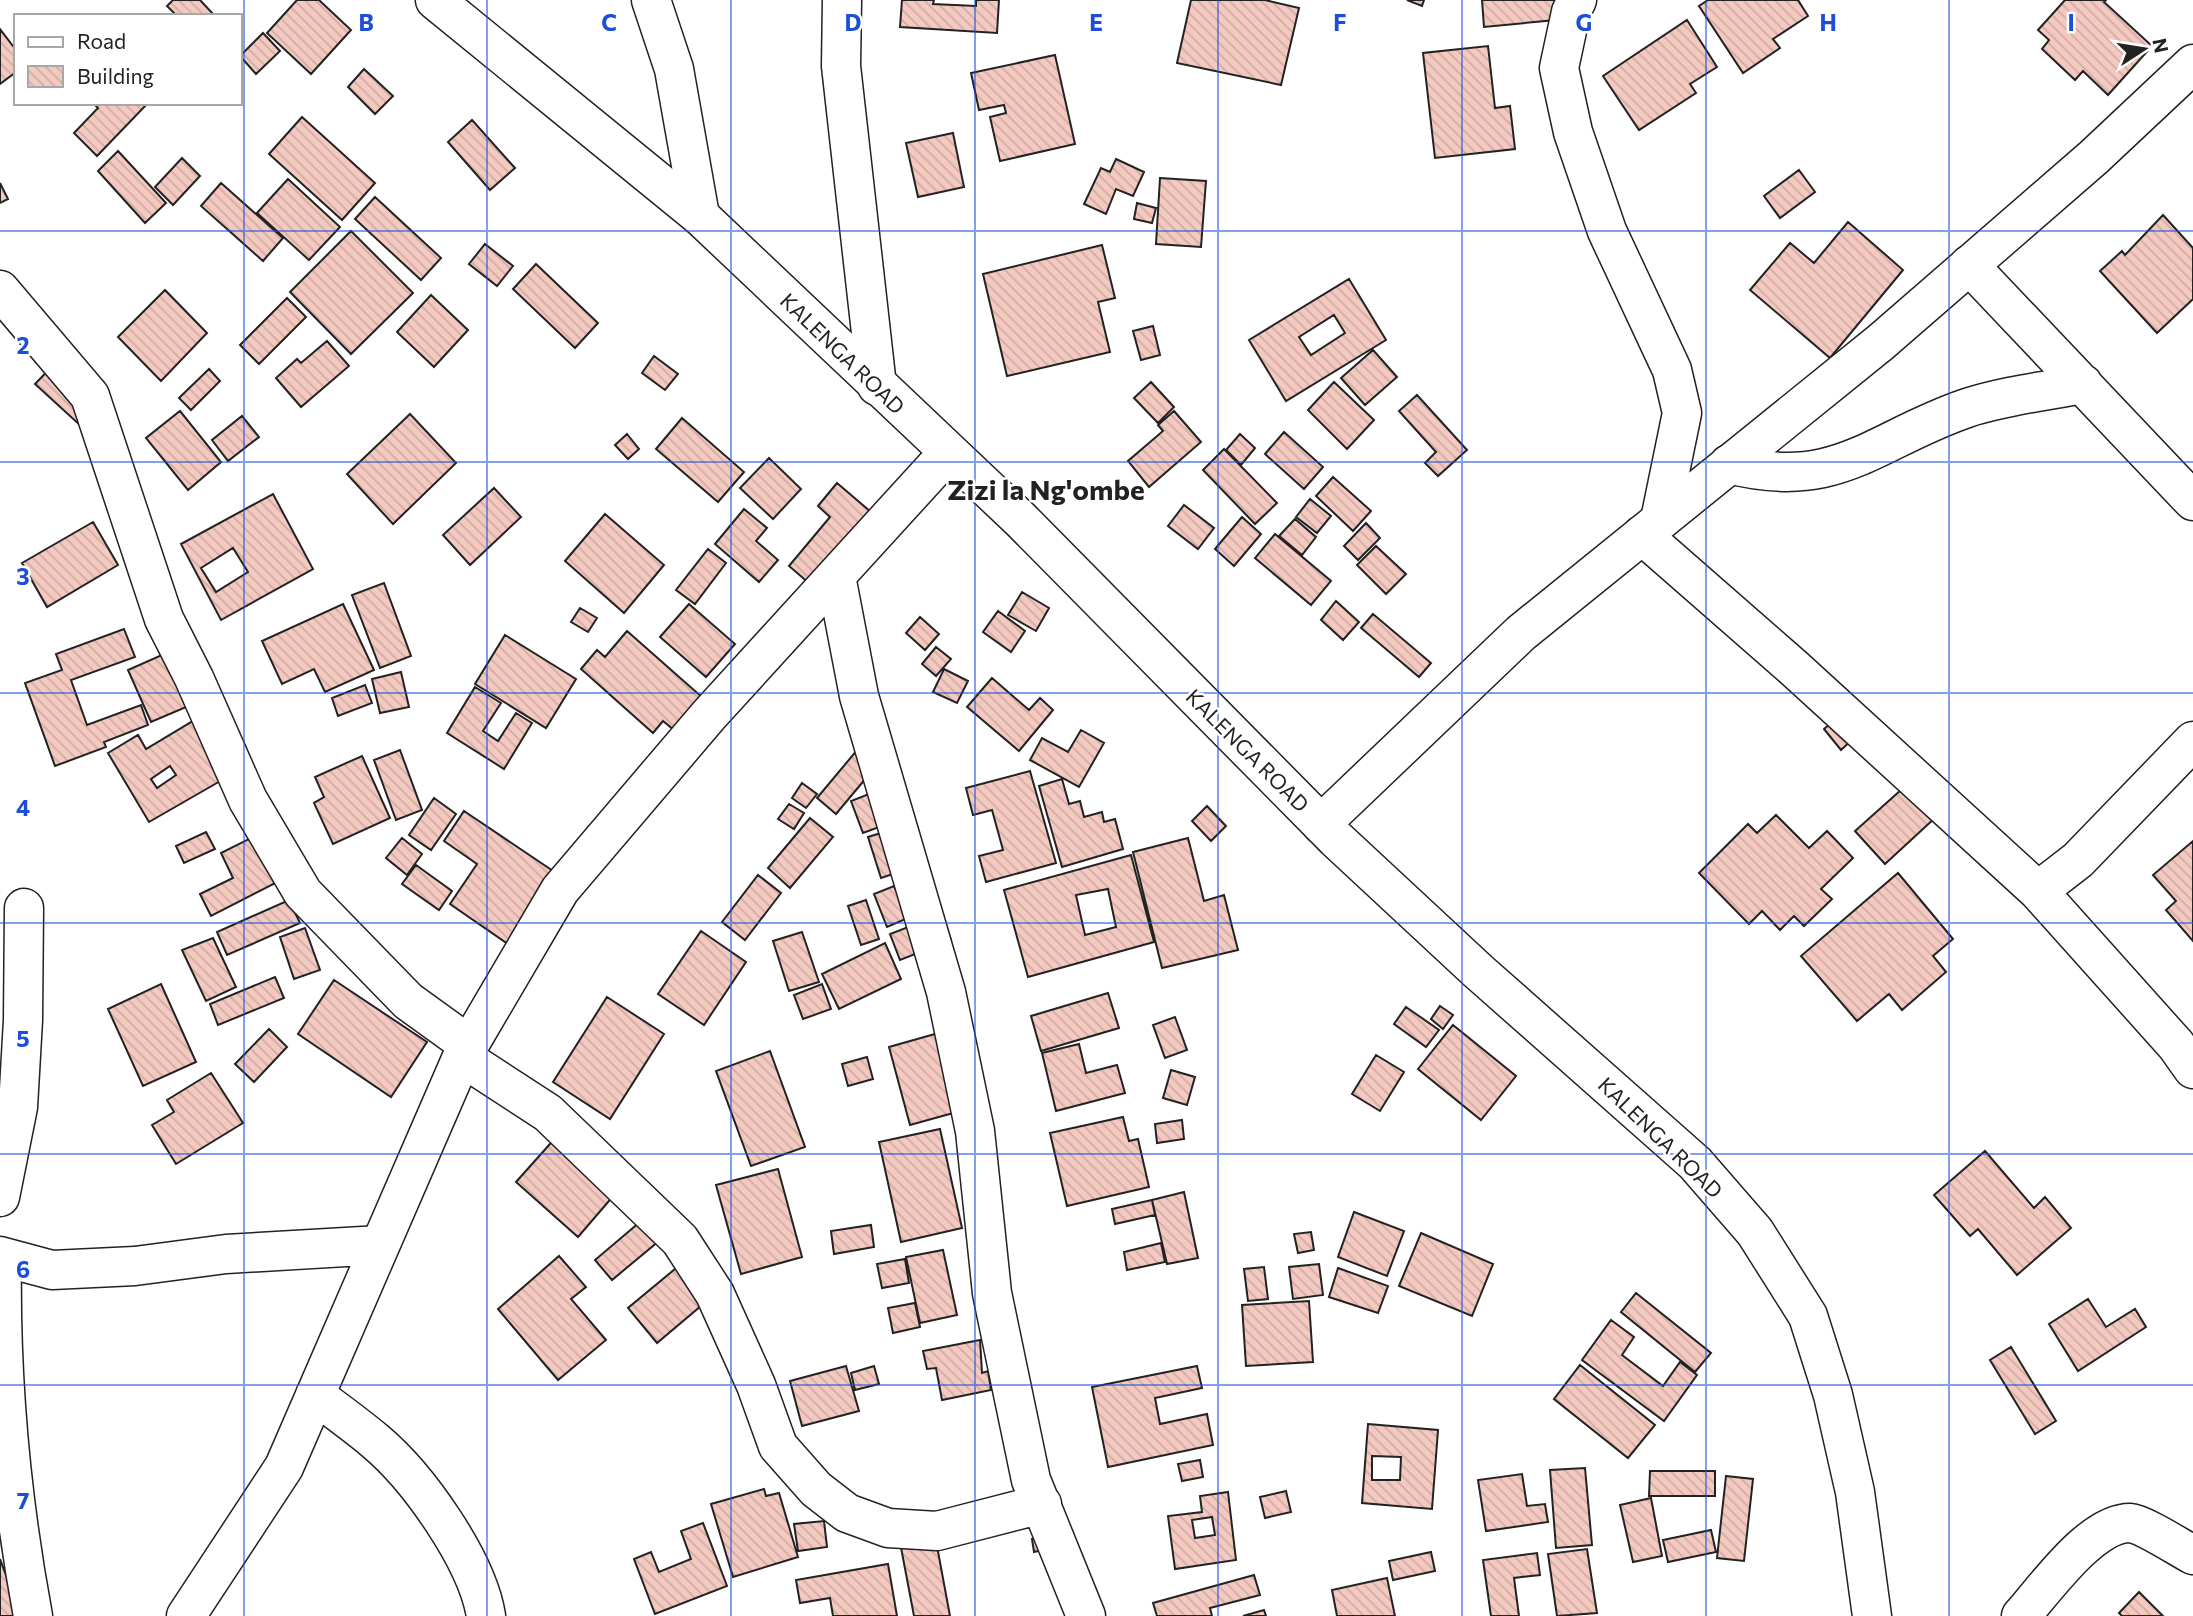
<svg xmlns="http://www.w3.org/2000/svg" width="2193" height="1616" font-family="Commissioner,sans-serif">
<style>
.building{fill:url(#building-back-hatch);stroke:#222;stroke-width:2;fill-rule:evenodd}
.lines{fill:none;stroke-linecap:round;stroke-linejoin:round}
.minor-casing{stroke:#222;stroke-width:41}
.tertiary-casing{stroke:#222;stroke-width:41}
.secondary-casing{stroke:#222;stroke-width:41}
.minor{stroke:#fff;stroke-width:38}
.tertiary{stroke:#fff;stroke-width:38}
.secondary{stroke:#fff;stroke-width:38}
.grid{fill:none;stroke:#1d4ed8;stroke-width:2;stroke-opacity:0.55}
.labels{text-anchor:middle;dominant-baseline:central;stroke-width:5;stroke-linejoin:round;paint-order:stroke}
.street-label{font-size:21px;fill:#222;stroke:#fff}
.district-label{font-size:28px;font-weight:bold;fill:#222;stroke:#fff}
.grid-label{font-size:23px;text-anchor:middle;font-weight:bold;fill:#1d4ed8;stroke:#fff;stroke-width:5;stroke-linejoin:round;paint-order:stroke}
</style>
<defs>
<pattern id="building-back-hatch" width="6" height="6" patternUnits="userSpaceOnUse" patternTransform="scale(1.75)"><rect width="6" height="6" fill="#f3c9c0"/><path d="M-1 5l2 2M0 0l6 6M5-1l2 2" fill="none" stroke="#d0aca5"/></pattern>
</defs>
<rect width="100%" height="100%" fill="#fff"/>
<path class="building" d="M 173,0 L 200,0 L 215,16 L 177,16 L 167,6 Z
M 297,0 L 319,0 L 351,30 L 311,74 L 267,33 Z
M 902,0 L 934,0 L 933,4 L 976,6 L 976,0 L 999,0 L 997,33 L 900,27 Z
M 1191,0 L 1265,0 L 1299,8 L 1281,85 L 1177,63 Z
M 1407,0 L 1424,0 L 1422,6 Z
M 1482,0 L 1564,0 L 1566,19 L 1484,27 Z
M 1708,0 L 1798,0 L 1808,16 L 1773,39 L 1780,48 L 1743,73 L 1699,6 Z
M 2065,0 L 2106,0 L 2104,2 L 2152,46 L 2108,95 L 2083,71 L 2075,80 L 2042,49 L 2049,40 L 2038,30 Z
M 1687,20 L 1717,67 L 1690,84 L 1696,93 L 1639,130 L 1603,76 Z
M 0,29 L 16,50 L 16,72 L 0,84 Z
M 263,33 L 280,51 L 256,74 L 240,56 Z
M 1488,46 L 1495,108 L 1510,106 L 1515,149 L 1435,158 L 1423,53 Z
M 1055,55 L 1075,144 L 1000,161 L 990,117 L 1006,113 L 1004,105 L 979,110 L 971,73 Z
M 364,69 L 393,96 L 375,114 L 348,87 Z
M 93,103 L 148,103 L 97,156 L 74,133 L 98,108 Z
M 302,117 L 375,183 L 342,220 L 269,154 Z
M 472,120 L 515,168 L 490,190 L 448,142 Z
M 953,133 L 964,187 L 918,197 L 906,143 Z
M 118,151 L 166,203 L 145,223 L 98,171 Z
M 182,158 L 200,176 L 173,205 L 155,187 Z
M 1116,159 L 1144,172 L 1133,196 L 1116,189 L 1106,214 L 1084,204 L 1101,168 L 1110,172 Z
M 1799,170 L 1815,192 L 1780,218 L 1764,196 Z
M 1160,178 L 1206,181 L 1201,247 L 1156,244 Z
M 288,179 L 340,227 L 309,260 L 257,213 Z
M 0,183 L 8,199 L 0,203 Z
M 221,183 L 283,238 L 263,261 L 201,206 Z
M 375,197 L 441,258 L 421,280 L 355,219 Z
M 1137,203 L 1156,208 L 1152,223 L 1134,219 Z
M 2163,215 L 2193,248 L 2193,299 L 2157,333 L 2100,271 L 2122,251 L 2125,255 Z
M 1848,222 L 1903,270 L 1830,358 L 1750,290 L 1790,243 L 1814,263 Z
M 351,231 L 413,293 L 351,354 L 290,292 Z
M 485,244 L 513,266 L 497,286 L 469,264 Z
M 1102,245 L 1115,298 L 1098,302 L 1110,352 L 1007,376 L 983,274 Z
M 536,264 L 598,323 L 575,348 L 513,289 Z
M 1349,279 L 1386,340 L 1286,401 L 1249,340 ZM 1334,315 L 1345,333 L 1311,355 L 1299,337 Z
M 165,290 L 207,333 L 161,381 L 118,337 Z
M 431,295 L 468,330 L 434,367 L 397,332 Z
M 287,298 L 306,317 L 259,364 L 240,345 Z
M 1153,326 L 1160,355 L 1141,360 L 1133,331 Z
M 327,341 L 349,366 L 301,407 L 276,378 L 297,359 L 301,363 Z
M 1373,350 L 1397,377 L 1365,405 L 1341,378 Z
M 62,356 L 82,427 L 35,384 Z
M 654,356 L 678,374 L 665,390 L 642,373 Z
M 209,369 L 220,381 L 191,410 L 179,398 Z
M 1151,382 L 1174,407 L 1158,423 L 1134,398 Z
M 1334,382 L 1374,420 L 1347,449 L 1308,410 Z
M 1417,395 L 1467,450 L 1438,476 L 1425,463 L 1436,452 L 1399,411 Z
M 180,411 L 221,462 L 188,490 L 146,438 Z
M 1174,411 L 1201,442 L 1149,487 L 1128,461 L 1163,431 L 1158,425 Z
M 410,414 L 456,463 L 393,524 L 347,474 Z
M 242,416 L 259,437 L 228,461 L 212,440 Z
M 682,418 L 744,472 L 718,502 L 656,449 Z
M 1284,432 L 1323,467 L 1304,489 L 1265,454 Z
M 627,434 L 639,449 L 628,459 L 615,445 Z
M 1240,434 L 1255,448 L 1241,465 L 1226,450 Z
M 1224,449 L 1277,503 L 1255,524 L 1203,470 Z
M 769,458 L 801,489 L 773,519 L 740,488 Z
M 1333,477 L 1371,511 L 1353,531 L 1316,496 Z
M 837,483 L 878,518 L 817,590 L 789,566 L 830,517 L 818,506 Z
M 494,488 L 521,517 L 470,565 L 443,535 Z
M 273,494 L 313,569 L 221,620 L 181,544 ZM 233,548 L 248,572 L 216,592 L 201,568 Z
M 1310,499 L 1331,516 L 1317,533 L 1296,517 Z
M 1184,505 L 1214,528 L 1198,549 L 1168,526 Z
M 744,509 L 767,528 L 756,541 L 778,560 L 759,582 L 715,544 Z
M 605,514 L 664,565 L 624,613 L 565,561 Z
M 1242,517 L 1261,534 L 1234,566 L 1215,549 Z
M 1295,519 L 1316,537 L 1302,555 L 1279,536 Z
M 93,522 L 118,565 L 47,607 L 22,563 Z
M 1366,523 L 1380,538 L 1358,560 L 1344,546 Z
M 1275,534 L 1331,581 L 1311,605 L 1255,558 Z
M 1376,546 L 1406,574 L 1386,594 L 1357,565 Z
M 708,549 L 726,563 L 695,604 L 676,590 Z
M 384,583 L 411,656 L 380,668 L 352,595 Z
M 1022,592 L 1049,608 L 1036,631 L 1008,615 Z
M 1336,601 L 1359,622 L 1343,640 L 1321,620 Z
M 343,604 L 374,670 L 325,692 L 314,669 L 282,684 L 262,641 Z
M 689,604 L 735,644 L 706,677 L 660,637 Z
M 580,608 L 597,618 L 588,632 L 571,622 Z
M 998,611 L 1025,631 L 1011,652 L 983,632 Z
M 1373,614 L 1431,663 L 1419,677 L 1361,628 Z
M 920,617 L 939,634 L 925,650 L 906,633 Z
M 124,629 L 135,657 L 71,680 L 87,725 L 141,705 L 148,725 L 104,742 L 106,747 L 55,766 L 25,683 L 62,670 L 56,654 Z
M 627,631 L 703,698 L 674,730 L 663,721 L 653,733 L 581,669 L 597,650 L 605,657 Z
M 505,635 L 576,679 L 546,728 L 475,684 Z
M 182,646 L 205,699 L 151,722 L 128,670 Z
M 936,647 L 951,659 L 936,676 L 922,664 Z
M 944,669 L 968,681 L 957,703 L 933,692 Z
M 401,672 L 409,707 L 380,713 L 372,679 Z
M 992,678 L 1029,710 L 1040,698 L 1053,710 L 1019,751 L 967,707 Z
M 365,685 L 372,703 L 338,716 L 332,698 Z
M 475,687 L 501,703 L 483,731 L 498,741 L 516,713 L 532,723 L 504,769 L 447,733 Z
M 1850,706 L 1867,726 L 1841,750 L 1824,729 Z
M 203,715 L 236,772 L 149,822 L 108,753 L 138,735 L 146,749 ZM 170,766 L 176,775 L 157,788 L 151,779 Z
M 1081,730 L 1104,743 L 1079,787 L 1030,760 L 1042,738 L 1068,752 Z
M 858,749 L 877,765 L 836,814 L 817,798 Z
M 400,750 L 422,810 L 396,820 L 374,760 Z
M 362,756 L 390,818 L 333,844 L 314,803 L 324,797 L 315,777 Z
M 1030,771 L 1056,863 L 986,882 L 979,856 L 1003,850 L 992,810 L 973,815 L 966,788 Z
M 1920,773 L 1949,805 L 1885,864 L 1855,831 Z
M 1062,779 L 1069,804 L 1080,801 L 1084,817 L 1102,812 L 1104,822 L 1115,819 L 1123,849 L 1062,867 L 1039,786 Z
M 802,783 L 817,794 L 806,808 L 792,798 Z
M 892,785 L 904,818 L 863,833 L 851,801 Z
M 434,798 L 456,814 L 431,850 L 409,835 Z
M 789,804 L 804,813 L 794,829 L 778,819 Z
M 1207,806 L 1226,826 L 1211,841 L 1192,821 Z
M 464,811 L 556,873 L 508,944 L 450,904 L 477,864 L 444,841 Z
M 1776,815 L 1809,848 L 1827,831 L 1853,858 L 1821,889 L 1832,899 L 1804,926 L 1794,916 L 1780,930 L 1762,911 L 1749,924 L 1699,873 L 1748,824 L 1757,833 Z
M 810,818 L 833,837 L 790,888 L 768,868 Z
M 913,823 L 926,863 L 881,878 L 868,837 Z
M 267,830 L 289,876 L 211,916 L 200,894 L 233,878 L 221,853 Z
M 206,832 L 215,849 L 184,863 L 176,846 Z
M 402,838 L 422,854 L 407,875 L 386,858 Z
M 1188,838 L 1204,901 L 1224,895 L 1238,950 L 1162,968 L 1133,852 Z
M 2193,841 L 2193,941 L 2166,910 L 2176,901 L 2153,875 Z
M 1131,855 L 1154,942 L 1028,977 L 1004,890 ZM 1108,889 L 1116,927 L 1085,935 L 1076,895 Z
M 416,865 L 452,891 L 439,910 L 402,884 Z
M 1898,873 L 1953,939 L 1933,956 L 1946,972 L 1902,1010 L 1889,994 L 1857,1021 L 1801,956 Z
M 758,875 L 781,893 L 745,940 L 722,922 Z
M 894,886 L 908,918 L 887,927 L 874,894 Z
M 289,900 L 300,923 L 227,955 L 217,932 Z
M 866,900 L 879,939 L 861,945 L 848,906 Z
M 942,914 L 951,940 L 900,960 L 890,934 Z
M 305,928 L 320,970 L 294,979 L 280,937 Z
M 701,931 L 746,962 L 704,1025 L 658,994 Z
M 802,932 L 819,982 L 789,991 L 773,941 Z
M 213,938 L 236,987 L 206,1001 L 182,950 Z
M 885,943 L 901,979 L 839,1009 L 822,974 Z
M 275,977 L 284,998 L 218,1025 L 210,1004 Z
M 334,980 L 427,1042 L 391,1097 L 298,1034 Z
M 161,984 L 196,1062 L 143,1086 L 108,1009 Z
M 822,984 L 831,1009 L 803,1019 L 794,995 Z
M 1108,993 L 1119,1028 L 1041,1051 L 1031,1016 Z
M 607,997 L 664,1034 L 610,1119 L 553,1082 Z
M 1440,1006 L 1453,1015 L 1443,1029 L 1431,1019 Z
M 1406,1007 L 1439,1030 L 1426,1047 L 1394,1024 Z
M 1175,1017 L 1187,1050 L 1165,1058 L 1153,1025 Z
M 1453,1025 L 1516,1076 L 1481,1120 L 1418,1069 Z
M 269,1029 L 287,1047 L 254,1082 L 235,1064 Z
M 942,1032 L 964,1110 L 910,1125 L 889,1047 Z
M 1079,1044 L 1086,1073 L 1117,1065 L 1125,1093 L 1056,1111 L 1042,1053 Z
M 770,1051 L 805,1147 L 751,1166 L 716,1071 Z
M 1376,1055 L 1404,1072 L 1380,1111 L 1352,1094 Z
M 867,1057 L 873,1079 L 848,1086 L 842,1064 Z
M 1171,1070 L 1195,1077 L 1187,1105 L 1163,1098 Z
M 211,1073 L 243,1123 L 176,1164 L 152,1125 L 174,1112 L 167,1100 Z
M 1123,1117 L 1129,1141 L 1138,1139 L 1149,1187 L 1067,1206 L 1050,1133 Z
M 1182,1120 L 1184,1139 L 1157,1143 L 1155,1124 Z
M 566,1126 L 627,1180 L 578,1237 L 516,1182 Z
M 940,1129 L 962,1228 L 901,1242 L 879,1142 Z
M 1985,1151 L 2034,1208 L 2045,1197 L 2071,1228 L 2017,1275 L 1978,1229 L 1970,1236 L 1934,1195 Z
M 778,1169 L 802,1257 L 741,1274 L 716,1185 Z
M 1184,1192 L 1198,1258 L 1167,1264 L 1152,1200 Z
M 1152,1200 L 1155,1215 L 1115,1224 L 1112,1209 Z
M 660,1205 L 677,1226 L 612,1280 L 595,1260 Z
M 1354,1212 L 1404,1231 L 1387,1276 L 1338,1257 Z
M 871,1225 L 874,1247 L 834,1254 L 831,1231 Z
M 1311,1232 L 1314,1250 L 1298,1253 L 1294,1234 Z
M 1421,1233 L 1493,1264 L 1472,1316 L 1399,1286 Z
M 1161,1243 L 1165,1262 L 1127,1270 L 1124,1252 Z
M 943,1250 L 957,1315 L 920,1323 L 906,1257 Z
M 693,1254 L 721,1289 L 657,1343 L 628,1308 Z
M 559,1256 L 586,1287 L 571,1299 L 606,1340 L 558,1380 L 498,1309 Z
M 905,1259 L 909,1283 L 882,1288 L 877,1264 Z
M 1319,1264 L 1323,1295 L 1293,1299 L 1289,1267 Z
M 1264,1267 L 1268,1299 L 1248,1301 L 1244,1269 Z
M 1338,1268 L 1388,1286 L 1378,1313 L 1329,1297 Z
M 1636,1293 L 1711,1353 L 1695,1372 L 1621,1312 Z
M 2088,1299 L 2106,1327 L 2135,1309 L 2146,1327 L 2078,1371 L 2049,1324 Z
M 1309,1301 L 1313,1362 L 1246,1366 L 1242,1305 Z
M 915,1303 L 920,1327 L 893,1333 L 888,1308 Z
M 1611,1320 L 1634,1337 L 1622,1355 L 1663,1386 L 1680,1362 L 1697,1375 L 1664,1421 L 1582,1360 Z
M 980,1340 L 982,1373 L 988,1371 L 991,1390 L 942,1400 L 936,1368 L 927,1369 L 923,1351 Z
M 2011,1347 L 2056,1421 L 2035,1434 L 1990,1360 Z
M 1580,1365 L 1655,1425 L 1628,1458 L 1554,1399 Z
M 846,1366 L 859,1411 L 802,1426 L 790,1381 Z
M 874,1366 L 879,1384 L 855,1390 L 851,1373 Z
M 1197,1366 L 1202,1388 L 1155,1398 L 1160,1424 L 1207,1414 L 1213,1445 L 1108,1467 L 1092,1387 Z
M 1368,1424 L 1438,1430 L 1432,1509 L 1362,1503 ZM 1372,1456 L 1401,1457 L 1400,1480 L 1372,1480 Z
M 1200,1460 L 1203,1477 L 1182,1481 L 1178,1464 Z
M 1585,1468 L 1592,1545 L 1556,1548 L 1550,1470 Z
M 1650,1471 L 1715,1471 L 1715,1496 L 1649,1496 Z
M 1522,1474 L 1527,1506 L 1545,1504 L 1548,1522 L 1486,1531 L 1478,1480 Z
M 1726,1476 L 1753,1479 L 1744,1561 L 1717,1558 Z
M 764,1489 L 766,1496 L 779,1493 L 798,1557 L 733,1577 L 711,1504 Z
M 1286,1491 L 1291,1512 L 1265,1518 L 1260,1497 Z
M 1228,1492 L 1236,1560 L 1175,1569 L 1168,1516 L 1202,1512 L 1200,1496 ZM 1212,1517 L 1215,1535 L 1195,1538 L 1192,1520 Z
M 1651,1498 L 1662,1556 L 1633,1562 L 1620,1505 Z
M 824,1521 L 827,1547 L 798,1551 L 794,1524 Z
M 703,1523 L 727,1586 L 655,1614 L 634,1559 L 651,1552 L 659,1572 L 691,1559 L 681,1531 Z
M 934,1530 L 950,1616 L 914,1616 L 899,1537 Z
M 1711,1530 L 1716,1552 L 1668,1562 L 1663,1540 Z
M 1048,1535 L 1051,1548 L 1034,1552 L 1032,1539 Z
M 1587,1549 L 1597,1613 L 1557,1616 L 1548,1554 Z
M 1431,1552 L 1435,1571 L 1393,1580 L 1389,1561 Z
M 1537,1553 L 1540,1575 L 1514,1578 L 1519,1616 L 1491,1616 L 1483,1560 Z
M 0,1559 L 21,1616 L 0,1616 Z
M 888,1564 L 897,1616 L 833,1616 L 830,1598 L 800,1603 L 796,1580 Z
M 1254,1575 L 1260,1595 L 1210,1608 L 1212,1616 L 1157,1616 L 1153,1603 Z
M 1387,1578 L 1395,1616 L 1337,1616 L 1332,1590 Z
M 2139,1592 L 2163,1616 L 2122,1616 L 2119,1613 Z
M 1264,1610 L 1266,1616 L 1243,1616 Z"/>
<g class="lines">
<defs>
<path id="minor" d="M 651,0 L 674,69 L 700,216
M 842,0 L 841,66 L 877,386
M 1577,0 L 1571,12 L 1559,68 L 1573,132 L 1607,231 L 1672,370 L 1682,413 L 1660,520
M 1969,265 L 2193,501
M 0,290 L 90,396 L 164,619 L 194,678 L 248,800 L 303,893 L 408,1001 L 469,1045
M 1729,464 C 1838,492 1873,440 1967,408 C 2004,396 2045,391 2083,384
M 1642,535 L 1794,668 L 2038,891 L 2176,1045 L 2193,1069
M 836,576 L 859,696 L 946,992 L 975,1131 L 992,1293 L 1031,1480 L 1086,1616
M 2038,891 L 2078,860 L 2193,741
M 462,1057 L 548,1113 L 680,1240 L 715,1294 L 756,1385 L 778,1446 L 816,1489 L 847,1513 L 888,1528 L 937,1531 L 1042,1504
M 0,1197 L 18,1107 L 23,1020 L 24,908
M 0,1256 L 52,1270 L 135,1266 L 226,1254 L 380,1245
M 2,1257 C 0,1376 11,1498 33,1616
M 315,1395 C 335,1410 356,1425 375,1441 C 418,1477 477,1560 486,1616
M 186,1616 L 284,1467 L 462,1057 L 560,890 L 709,715 L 948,453
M 2021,1616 C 2046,1588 2091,1523 2130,1523 C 2143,1524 2180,1548 2193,1555"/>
<path id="tertiary" d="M 1321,824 L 1521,633 L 1881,342 L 2094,157 L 2193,64"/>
<path id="secondary" d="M 435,0 L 700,216 L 1021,520 L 1336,839 L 1478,971 L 1695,1163 L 1755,1232 L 1808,1316 L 1833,1395 L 1855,1492 L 1872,1616"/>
</defs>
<use href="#minor" class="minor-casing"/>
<use href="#tertiary" class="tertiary-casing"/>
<use href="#secondary" class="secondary-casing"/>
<use href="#minor" class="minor"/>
<use href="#tertiary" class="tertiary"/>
<use href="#secondary" class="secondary"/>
</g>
<path class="grid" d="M 244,0 L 244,1616M 487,0 L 487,1616M 731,0 L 731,1616M 975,0 L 975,1616M 1218,0 L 1218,1616M 1462,0 L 1462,1616M 1706,0 L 1706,1616M 1949,0 L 1949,1616M 0,231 L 2193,231M 0,462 L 2193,462M 0,693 L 2193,693M 0,923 L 2193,923M 0,1154 L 2193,1154M 0,1385 L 2193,1385"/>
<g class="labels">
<g class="street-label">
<text transform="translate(843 353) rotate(44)">KALENGA ROAD</text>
<text transform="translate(1248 750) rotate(45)">KALENGA ROAD</text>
<text transform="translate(1661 1137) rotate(44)">KALENGA ROAD</text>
</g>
<g class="district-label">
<text x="1046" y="489">Zizi la Ng'ombe</text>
</g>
</g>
<g class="grid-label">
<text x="366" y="31">B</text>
<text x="609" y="31">C</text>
<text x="853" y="31">D</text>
<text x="1096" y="31">E</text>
<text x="1340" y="31">F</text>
<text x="1584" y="31">G</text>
<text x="1828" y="31">H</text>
<text x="2071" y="31">I</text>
<text x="23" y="354">2</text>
<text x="23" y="585">3</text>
<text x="23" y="816">4</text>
<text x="23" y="1047">5</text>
<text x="23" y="1278">6</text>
<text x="23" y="1509">7</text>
</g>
<rect x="14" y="14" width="228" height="91" fill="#ffffff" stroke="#a7a7a7" stroke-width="2"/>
<rect x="28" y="37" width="35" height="10" fill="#ffffff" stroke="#a7a7a7" stroke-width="2"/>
<text x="77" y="49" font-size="21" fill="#222222">Road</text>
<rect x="28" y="66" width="35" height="21" fill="url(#building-back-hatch)" stroke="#a7a7a7" stroke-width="2"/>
<text x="77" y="84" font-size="21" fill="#222222">Building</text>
<g transform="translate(2144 49) rotate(78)" stroke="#ffffff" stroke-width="5" paint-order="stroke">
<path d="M0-5L12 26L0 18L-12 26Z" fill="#222222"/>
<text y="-10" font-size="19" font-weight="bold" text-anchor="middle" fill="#222222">N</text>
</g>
</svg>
